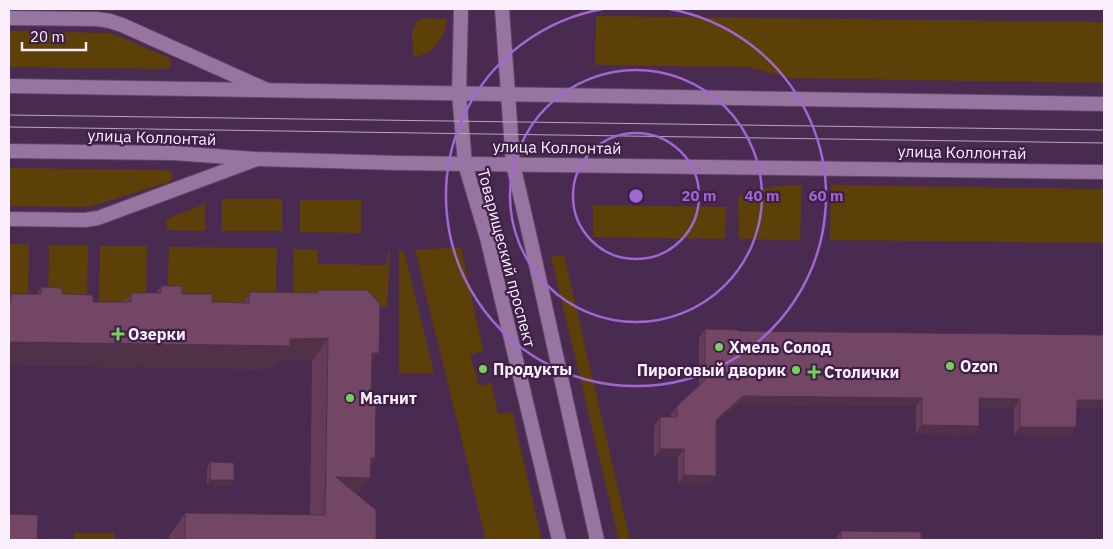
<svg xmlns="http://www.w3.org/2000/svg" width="1113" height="549" font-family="'IBM Plex Sans',sans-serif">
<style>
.grass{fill:#5c4008}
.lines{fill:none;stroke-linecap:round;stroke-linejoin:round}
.minor-casing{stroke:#5f4666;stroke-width:16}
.tertiary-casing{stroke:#5f4666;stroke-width:16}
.secondary-casing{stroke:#5f4666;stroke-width:16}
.minor{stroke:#9875a1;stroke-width:14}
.tertiary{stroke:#9875a1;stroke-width:14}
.secondary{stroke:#9875a1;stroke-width:14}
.tram{stroke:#b9a5bd;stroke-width:1}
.wall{fill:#643c58}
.shaded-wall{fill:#513147}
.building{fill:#744666;stroke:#513147}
.ring{fill:none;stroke:#a166d2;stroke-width:2.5}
.poi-dot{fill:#77d259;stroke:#3e1f46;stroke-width:2}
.labels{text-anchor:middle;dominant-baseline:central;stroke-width:4.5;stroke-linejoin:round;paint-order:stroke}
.street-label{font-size:16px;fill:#fbeffe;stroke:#3e1f46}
.poi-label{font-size:16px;font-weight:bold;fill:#fbeffe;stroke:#3e1f46;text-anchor:start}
.centre{fill:#a166d2;stroke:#3e1f46;stroke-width:2.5}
.ring-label{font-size:15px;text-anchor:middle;font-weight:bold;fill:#a166d2;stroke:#3e1f46;stroke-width:4.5;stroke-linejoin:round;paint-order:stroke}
</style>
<rect width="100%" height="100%" fill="#492a51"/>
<path class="grass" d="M 596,16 L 1104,22 L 1104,83 L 791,78 L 749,67 L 595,65 Z
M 423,18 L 447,19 C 445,38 433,55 413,57 C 413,44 408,23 423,18 Z
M 9,31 L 108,33 L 117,35 L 169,58 L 171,62 L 170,67 L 166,69 L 9,67 Z
M 9,168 L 167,170 C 172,172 173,174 172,179 L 169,182 L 89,207 L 9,206 Z
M 802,185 L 800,240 L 739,239 L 738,196 L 775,186 Z
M 831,185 L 1104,189 L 1104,243 L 830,240 Z
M 222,199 L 282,199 L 282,231 L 222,231 Z
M 300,200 L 361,200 L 361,233 L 300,232 Z
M 205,204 L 205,231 L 167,230 L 166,219 Z
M 593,205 L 726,207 L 725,239 L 593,237 Z
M 9,244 L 29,244 L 28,302 L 9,302 Z
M 49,245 L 88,245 L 87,303 L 48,302 Z
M 100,246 L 147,246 L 146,303 L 99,302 Z
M 169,247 L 277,248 L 275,305 L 167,303 Z
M 461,247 L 483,351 L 470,355 L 479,386 L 491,383 L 498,414 L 512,412 L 542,540 L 486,540 L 415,250 Z
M 294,249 L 318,250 L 318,264 L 387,265 L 388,251 L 390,251 L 387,307 L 293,304 Z
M 399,251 L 404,251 L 434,373 L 399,373 Z
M 564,255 L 630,540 L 619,540 L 551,257 Z
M 74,533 L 114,533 L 114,540 L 74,540 Z"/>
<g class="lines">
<defs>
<path id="minor" d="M 9,18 L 97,19 L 110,21 L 122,25 L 267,90
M 9,219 L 85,220 L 98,218 L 257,159"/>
<path id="tertiary" d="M 461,9 L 459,94 L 465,164 L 487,238 L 559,540
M 502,9 L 513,164 L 531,242 L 597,540"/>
<path id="secondary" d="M 9,86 L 1104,104
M 9,151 L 173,153 L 257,159 L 399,163 L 1104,172"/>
</defs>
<use href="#minor" class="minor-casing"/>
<use href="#tertiary" class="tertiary-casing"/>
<use href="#secondary" class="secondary-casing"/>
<use href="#minor" class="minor"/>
<use href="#tertiary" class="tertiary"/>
<use href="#secondary" class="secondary"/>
<path class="tram" d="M 9,115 L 1104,130
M 9,127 L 1104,143"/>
</g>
<path class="wall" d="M 161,286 L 182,294 L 212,302 L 243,302 L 250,292 L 316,293 L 318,290 L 372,363 L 371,398 L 375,458 L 371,465 L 358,495 L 376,540 L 169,540 L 169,536 L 185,513 L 310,515 L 312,361 L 279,361 L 274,369 L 9,365 L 9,297 L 11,294 L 37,294 L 41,287 L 62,294 L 93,302 L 124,302 L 131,293 L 156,293 Z
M 705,329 L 738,331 L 1104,408 L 1076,408 L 1076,427 L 1070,436 L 1014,435 L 1014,408 L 979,407 L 979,426 L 973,435 L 916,434 L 916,406 L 737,404 L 716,423 L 716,476 L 710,484 L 678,484 L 678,457 L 654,457 L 654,426 L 660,417 L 671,417 L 671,414 L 677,406 L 699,386 L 699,338 Z
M 211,462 L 234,480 L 231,486 L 207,485 L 207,467 Z
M 841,531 L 921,540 L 835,540 Z"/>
<path class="shaded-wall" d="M 328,338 L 312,361 L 279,361 L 274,369 L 9,365 L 9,342 Z
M 372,353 L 379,353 L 363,375 Z
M 743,396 L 922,398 L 916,406 L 737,404 L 710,429 L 716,420 Z
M 979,398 L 1020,399 L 1014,408 L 973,407 Z
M 1077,400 L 1104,400 L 1104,408 L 1071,408 Z
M 922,425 L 979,426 L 973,435 L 916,434 Z
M 1020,427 L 1076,427 L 1070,436 L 1014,435 Z
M 660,449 L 684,449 L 678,457 L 654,457 Z
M 371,458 L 375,458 L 362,478 L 370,478 L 354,501 L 336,477 Z
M 684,475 L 716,476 L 710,484 L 678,484 Z
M 210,480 L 234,480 L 231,486 L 207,485 Z"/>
<path class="building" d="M 161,286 L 182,286 L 182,294 L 212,294 L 212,302 L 249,303 L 250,292 L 318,293 L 318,290 L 367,290 L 380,304 L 379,353 L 372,353 L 371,398 L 376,398 L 375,458 L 371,458 L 370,478 L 336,477 L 376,510 L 376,540 L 185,540 L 185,513 L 325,515 L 328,338 L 290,339 L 290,346 L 9,342 L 9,301 L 11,302 L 11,294 L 41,294 L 41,287 L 62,288 L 62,294 L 93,295 L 93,302 L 131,302 L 131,293 L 161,293 Z
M 705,329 L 738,330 L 738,331 L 1104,335 L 1104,400 L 1077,400 L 1076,427 L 1020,427 L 1020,399 L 979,398 L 979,426 L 922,425 L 922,398 L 743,396 L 716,420 L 716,476 L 684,475 L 684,449 L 660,449 L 660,417 L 677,417 L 677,406 L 705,380 Z
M 211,462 L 234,463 L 234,480 L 210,480 Z
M 9,514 L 38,515 L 37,540 L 9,540 Z
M 841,531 L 921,532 L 921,540 L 841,540 Z"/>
<g class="ring">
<circle cx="636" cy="196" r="63"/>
<circle cx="636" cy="196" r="126"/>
<path d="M669 9A190 190 0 1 1 603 9"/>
</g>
<g class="poi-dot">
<path d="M115.5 326.5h5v5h5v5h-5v5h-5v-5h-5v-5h5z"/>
<circle cx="719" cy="347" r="5"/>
<circle cx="950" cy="366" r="5"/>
<circle cx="483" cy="369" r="5"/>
<circle cx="796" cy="370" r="5"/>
<path d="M811.5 364.5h5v5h5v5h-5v5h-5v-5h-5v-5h5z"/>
<circle cx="350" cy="398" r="5"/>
</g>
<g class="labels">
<g class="street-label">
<text transform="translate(152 137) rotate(2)">улица Коллонтай</text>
<text transform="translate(557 147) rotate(1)">улица Коллонтай</text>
<text transform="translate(962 152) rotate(1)">улица Коллонтай</text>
<text transform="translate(507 258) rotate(75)">Товарищеский проспект</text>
</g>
<g class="poi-label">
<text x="128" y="334">Озерки</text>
<text x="729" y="347">Хмель Солод</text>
<text x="960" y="366">Ozon</text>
<text x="493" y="369">Продукты</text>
<text x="786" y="370" text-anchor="end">Пироговый дворик</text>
<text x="824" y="372">Столички</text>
<text x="360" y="398">Магнит</text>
</g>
</g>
<circle cx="636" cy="196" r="8" class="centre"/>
<g class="ring-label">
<text x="699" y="201">20 m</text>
<text x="762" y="201">40 m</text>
<text x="826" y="201">60 m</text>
</g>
<rect width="1113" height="549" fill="none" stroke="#fbeffe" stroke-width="20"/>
<path d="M22 42v8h64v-8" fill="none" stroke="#fbeffe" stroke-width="2.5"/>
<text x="30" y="42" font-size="15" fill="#fbeffe" stroke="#3e1f46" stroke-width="4" paint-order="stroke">20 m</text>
</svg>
